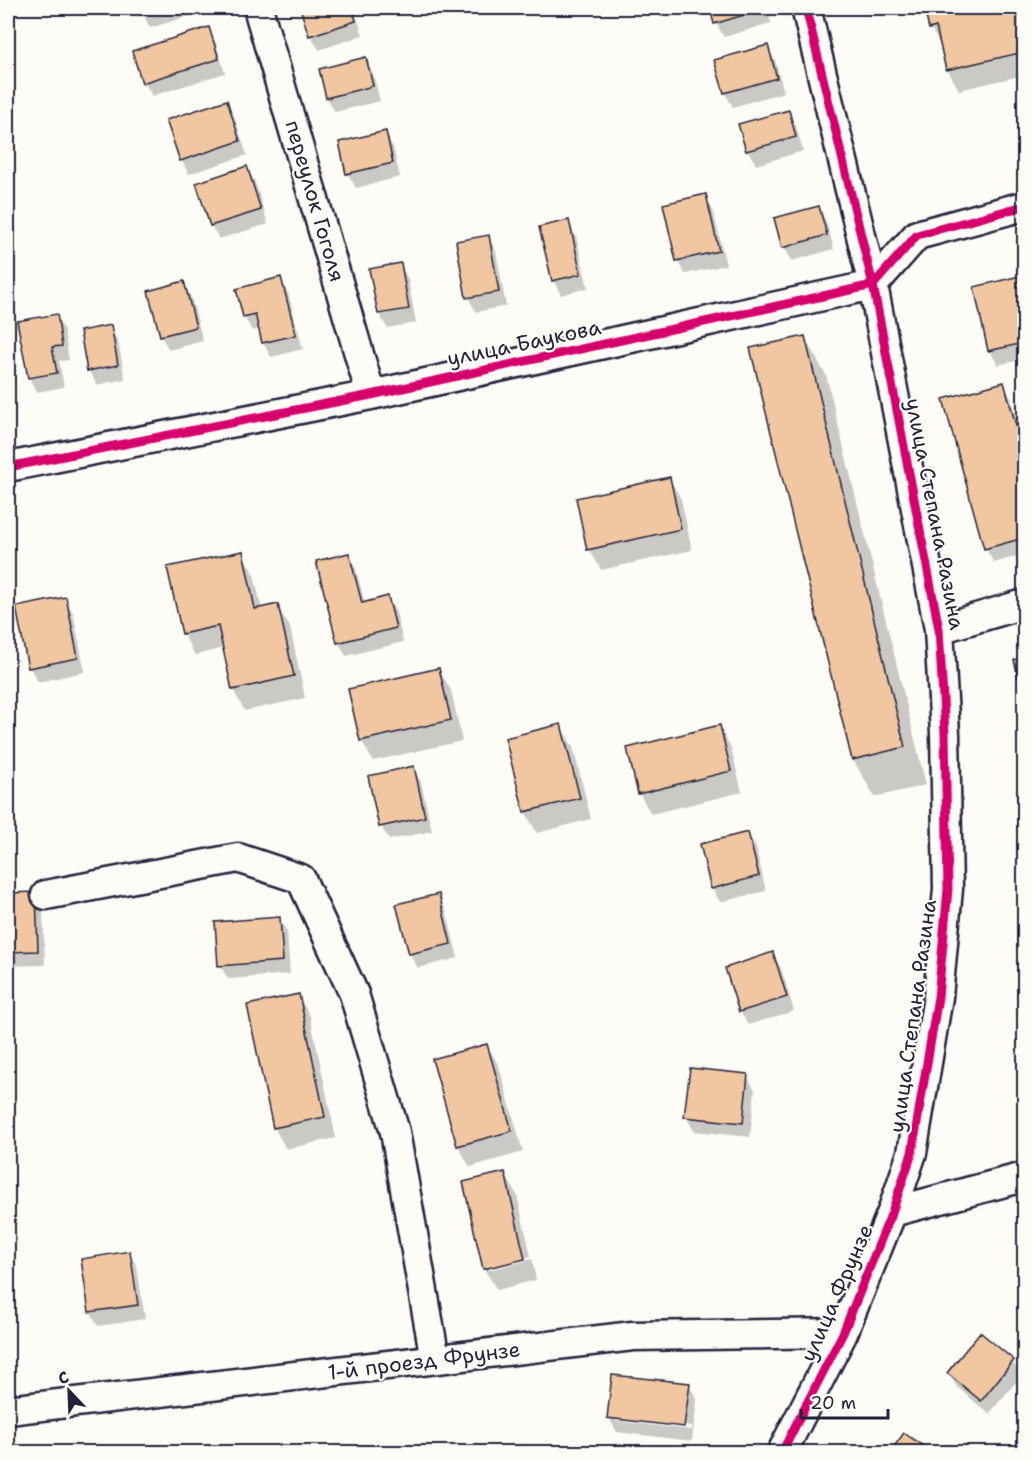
<svg xmlns="http://www.w3.org/2000/svg" width="1032" height="1460" font-family="'Shantell Sans',sans-serif">
<style>
.shadow{fill:#0003;fill-rule:evenodd}
.building{fill:#f1c7a1;stroke:#22223b;stroke-width:1.5}
.lines{fill:none;stroke-linecap:round;stroke-linejoin:round}
.minor-casing{stroke:#22223b;stroke-width:33}
.minor{stroke:#fdfcf7;stroke-width:28}
.cycleway-casing{stroke:#fdfcf7;stroke-width:13}
.cycleway{stroke:#d6006c;stroke-width:9}
.labels{text-anchor:middle;dominant-baseline:central;stroke-width:4.5;stroke-linejoin:round;paint-order:stroke}
.street-label{font-size:21px;fill:#22223b;stroke:#fdfcf7}
</style>
<rect width="100%" height="100%" fill="#fdfcf7"/>
<filter id="ink" filterUnits="userSpaceOnUse"><feTurbulence type="fractalNoise" baseFrequency=".0167" numOctaves="2"/><feDisplacementMap in="SourceGraphic" scale="12" xChannelSelector="R" yChannelSelector="G"/><feConvolveMatrix kernelMatrix="1 2 1 2 8 2 1 2 1" color-interpolation-filters="sRGB"/></filter>
<g filter="url(#ink)">
<path class="shadow" d="M 140,8 L 208,8 L 209,10 L 150,28 Z
M 301,8 L 354,8 L 363,35 L 319,50 L 311,36 Z
M 711,8 L 767,8 L 771,23 L 724,37 L 716,23 Z
M 926,8 L 1024,8 L 1024,75 L 959,90 L 947,69 L 942,49 L 931,28 Z
M 208,29 L 216,43 L 225,73 L 152,96 L 144,82 Z
M 767,46 L 775,60 L 784,92 L 733,107 L 725,93 Z
M 365,59 L 373,73 L 380,101 L 335,112 L 327,98 Z
M 226,102 L 234,116 L 247,155 L 189,174 L 181,160 Z
M 788,112 L 796,126 L 803,151 L 756,165 L 748,151 L 740,125 Z
M 385,133 L 393,147 L 400,177 L 356,188 L 348,174 L 340,143 Z
M 247,168 L 255,182 L 268,224 L 219,239 L 211,225 Z
M 705,196 L 713,210 L 726,265 L 685,274 L 677,260 Z
M 818,207 L 826,221 L 834,249 L 792,261 L 784,247 Z
M 568,222 L 576,236 L 588,288 L 561,295 L 553,280 Z
M 488,237 L 496,251 L 506,306 L 476,312 L 468,297 Z
M 400,265 L 408,279 L 416,323 L 387,328 L 379,314 Z
M 1024,277 L 1024,359 L 998,365 L 990,351 L 976,288 Z
M 280,279 L 288,293 L 303,349 L 271,357 L 263,343 L 260,329 L 252,331 L 244,317 L 237,290 Z
M 183,283 L 191,297 L 203,341 L 169,350 L 161,336 L 150,292 Z
M 56,316 L 64,330 L 69,360 L 59,361 L 64,387 L 37,392 L 29,378 Z
M 110,327 L 118,341 L 125,379 L 97,385 L 89,371 L 82,332 Z
M 804,337 L 826,375 L 926,785 L 875,797 L 853,760 L 752,350 Z
M 1003,384 L 1011,398 L 1024,445 L 1024,554 L 994,563 L 986,549 L 945,400 Z
M 669,478 L 681,499 L 692,550 L 601,570 L 589,549 Z
M 242,553 L 254,574 L 262,610 L 277,606 L 290,627 L 305,698 L 245,711 L 233,690 L 224,648 L 195,655 L 183,634 L 169,569 Z
M 348,555 L 356,569 L 365,604 L 388,598 L 396,612 L 403,642 L 346,656 L 338,642 Z
M 65,599 L 73,613 L 85,672 L 38,682 L 30,668 Z
M 438,669 L 451,690 L 462,741 L 373,761 L 361,740 Z
M 560,726 L 573,747 L 591,819 L 537,833 L 525,812 Z
M 719,727 L 731,748 L 742,792 L 651,814 L 639,793 Z
M 413,768 L 421,782 L 432,831 L 389,840 L 381,826 Z
M 748,834 L 756,848 L 766,891 L 720,902 L 712,888 Z
M 35,894 L 43,908 L 45,965 L 8,966 L 8,895 Z
M 438,896 L 446,910 L 458,958 L 418,968 L 410,954 L 398,905 Z
M 279,918 L 287,932 L 290,974 L 228,979 L 220,965 Z
M 772,954 L 781,968 L 794,1011 L 748,1025 L 740,1011 Z
M 298,995 L 310,1016 L 336,1138 L 286,1149 L 274,1127 Z
M 487,1045 L 499,1066 L 523,1152 L 470,1167 L 458,1146 L 434,1060 Z
M 747,1076 L 755,1090 L 750,1137 L 694,1131 L 686,1116 Z
M 505,1174 L 517,1195 L 531,1256 L 489,1266 L 489,1270 L 532,1259 L 536,1280 L 497,1290 L 484,1269 L 465,1183 Z
M 129,1253 L 137,1267 L 145,1319 L 98,1326 L 90,1311 Z
M 1012,1361 L 1021,1376 L 989,1414 L 957,1387 L 948,1373 Z
M 689,1385 L 697,1399 L 692,1441 L 617,1432 L 609,1418 ZM 616,1418 L 692,1427 L 692,1430 L 616,1421 Z
M 904,1435 L 930,1452 L 892,1452 Z"/>
<path class="building" d="M 139,8 L 164,8 L 141,15 Z
M 300,8 L 352,8 L 356,21 L 309,36 Z
M 710,8 L 764,8 L 764,9 L 714,24 Z
M 924,8 L 1024,8 L 1024,52 L 946,70 L 936,27 L 929,29 Z
M 209,27 L 219,59 L 142,83 L 132,51 Z
M 768,45 L 777,78 L 724,93 L 714,60 Z
M 366,57 L 373,86 L 326,98 L 319,69 Z
M 227,100 L 240,141 L 180,161 L 166,120 Z
M 789,110 L 796,137 L 746,151 L 738,124 Z
M 386,131 L 393,163 L 346,174 L 339,142 Z
M 247,166 L 261,210 L 210,226 L 196,183 Z
M 706,194 L 719,251 L 676,261 L 663,204 Z
M 819,206 L 827,235 L 782,248 L 774,218 Z
M 569,220 L 581,274 L 552,281 L 539,227 Z
M 489,235 L 499,292 L 466,298 L 456,241 Z
M 401,263 L 409,309 L 378,314 L 369,269 Z
M 1024,275 L 1024,343 L 988,351 L 974,287 Z
M 281,277 L 296,335 L 262,343 L 255,314 L 243,317 L 236,289 Z
M 184,281 L 196,327 L 160,336 L 148,291 Z
M 57,314 L 62,346 L 52,347 L 57,373 L 28,378 L 17,321 Z
M 111,325 L 118,365 L 87,371 L 80,331 Z
M 805,336 L 905,747 L 852,760 L 750,348 Z
M 1004,382 L 1024,455 L 1024,538 L 984,549 L 943,399 Z
M 670,477 L 681,529 L 587,550 L 576,498 Z
M 243,551 L 255,609 L 278,604 L 294,676 L 232,690 L 218,626 L 182,634 L 167,567 Z
M 349,553 L 362,603 L 388,596 L 396,628 L 337,643 L 316,561 Z
M 66,597 L 78,658 L 28,668 L 16,607 Z
M 1024,657 L 1024,701 L 1014,660 Z
M 439,668 L 451,720 L 360,741 L 348,689 Z
M 561,724 L 580,798 L 524,812 L 505,738 Z
M 720,725 L 731,771 L 638,794 L 627,748 Z
M 414,766 L 425,817 L 379,827 L 368,776 Z
M 748,832 L 759,876 L 711,889 L 700,844 Z
M 36,892 L 38,951 L 8,952 L 8,893 Z
M 439,894 L 451,944 L 409,954 L 396,904 Z
M 280,917 L 283,961 L 218,966 L 215,922 Z
M 773,952 L 787,997 L 739,1012 L 725,968 Z
M 299,994 L 325,1117 L 273,1128 L 247,1005 Z
M 487,1044 L 512,1131 L 457,1146 L 432,1059 Z
M 690,1068 L 748,1074 L 743,1123 L 684,1117 Z
M 505,1172 L 525,1259 L 483,1269 L 463,1182 Z
M 130,1251 L 138,1305 L 89,1312 L 81,1259 Z
M 980,1332 L 1014,1360 L 981,1401 L 947,1373 Z
M 612,1375 L 690,1383 L 684,1427 L 607,1418 Z
M 904,1433 L 932,1452 L 890,1452 Z"/>
<g class="lines">
<defs>
<path id="minor" d="M 258,8 L 371,395
M 8,467 L 371,395 L 873,285 L 917,235 L 1024,206
M 939,629 L 1024,604
M 46,895 L 238,858 L 301,879 L 354,994 L 395,1132 L 435,1359
M 892,1212 L 1024,1177
M 8,1410 L 633,1336 L 843,1333
M 782,1452 L 843,1333 L 892,1212 L 912,1153 L 938,997 L 948,889 L 945,734 L 939,629 L 873,285 L 806,8"/>
</defs>
<use href="#minor" class="minor-casing"/>
<use href="#minor" class="minor"/>
<defs>
<path id="cycleway" d="M 8,467 L 371,395 L 873,285 L 917,235 L 1024,206
M 782,1452 L 843,1333 L 892,1212 L 912,1153 L 938,997 L 948,889 L 945,734 L 939,629 L 873,285 L 806,8"/>
</defs>
<use href="#cycleway" class="cycleway-casing"/>
<use href="#cycleway" class="cycleway"/>
</g>
</g>
<g class="labels">
<g class="street-label">
<text transform="translate(315 201) rotate(74)">переулок Гоголя</text>
<text transform="translate(524 343) rotate(-12)">улица Баукова</text>
<text transform="translate(935 514) rotate(79)">улица Степана Разина</text>
<text transform="translate(913 1016) rotate(-82)">улица Степана Разина</text>
<text transform="translate(837 1293) rotate(-66)">улица Фрунзе</text>
<text transform="translate(424 1361) rotate(-7)">1-й проезд Фрунзе</text>
</g>
</g>
<rect width="1032" height="1460" fill="none" stroke="#fdfcf7" stroke-width="30"/>
<rect x="15" y="15" width="1002" height="1430" fill="none" stroke="#22223b" stroke-width="2" filter="url(#ink)"/>
<g transform="translate(69 1391) rotate(337)" stroke="#fdfcf7" stroke-width="4.5" paint-order="stroke">
<path d="M0-4.5L10 22L0 15L-10 22Z" fill="#22223b"/>
<text y="-9" font-size="16" font-weight="bold" text-anchor="middle" fill="#22223b">С</text>
</g>
<path d="M801 1409v9h87v-9" fill="none" stroke="#22223b" stroke-width="3"/>
<text x="810" y="1409" font-size="18" fill="#22223b" stroke="#fdfcf7" stroke-width="4.5" paint-order="stroke">20 m</text>
</svg>
